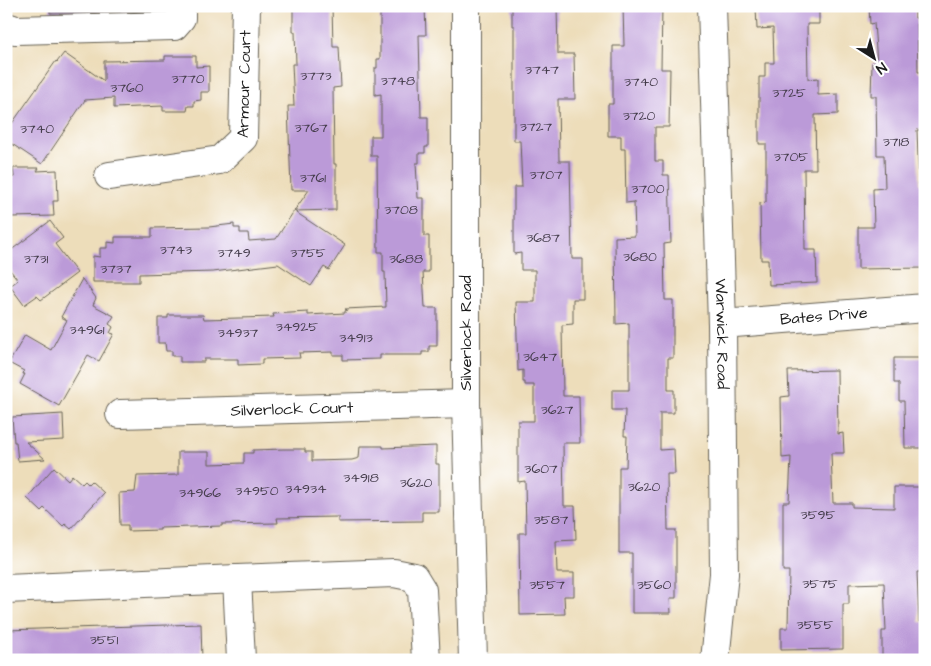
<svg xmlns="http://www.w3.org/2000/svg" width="931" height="666" font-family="'Architects Daughter',sans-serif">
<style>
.building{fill:#bb9ad8}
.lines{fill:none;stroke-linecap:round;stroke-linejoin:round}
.minor-casing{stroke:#656053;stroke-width:30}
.minor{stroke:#fff;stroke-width:28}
.labels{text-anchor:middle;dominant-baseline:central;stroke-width:4;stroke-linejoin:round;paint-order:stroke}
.number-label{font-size:14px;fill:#443c4b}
.street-label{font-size:16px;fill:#1c1c1c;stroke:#fff}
</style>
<rect width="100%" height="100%" fill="#fff"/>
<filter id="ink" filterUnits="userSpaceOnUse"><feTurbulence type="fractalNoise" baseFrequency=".02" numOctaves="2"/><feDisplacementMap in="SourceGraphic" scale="10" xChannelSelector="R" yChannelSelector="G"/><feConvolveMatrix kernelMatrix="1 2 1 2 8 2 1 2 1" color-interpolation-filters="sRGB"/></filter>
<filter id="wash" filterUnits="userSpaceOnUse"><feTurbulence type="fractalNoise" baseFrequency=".0096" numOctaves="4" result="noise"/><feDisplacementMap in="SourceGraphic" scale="20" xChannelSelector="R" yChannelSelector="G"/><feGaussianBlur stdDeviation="1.12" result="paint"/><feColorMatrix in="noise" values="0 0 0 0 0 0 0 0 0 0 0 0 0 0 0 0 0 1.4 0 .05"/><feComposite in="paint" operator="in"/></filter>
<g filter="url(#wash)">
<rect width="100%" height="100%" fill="#edddba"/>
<g id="blocks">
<path class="building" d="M 50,6 L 165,6 L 165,11 L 50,13 Z
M 293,6 L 332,6 L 333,47 L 339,47 L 341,87 L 333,88 L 334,164 L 336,164 L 336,210 L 294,211 L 309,190 L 291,190 L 288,106 L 294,106 L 292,64 L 296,64 L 295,32 L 293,32 Z
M 386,6 L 425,6 L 426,35 L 419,35 L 421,117 L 428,117 L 428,147 L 425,147 L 425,153 L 419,153 L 419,163 L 416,163 L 418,198 L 424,198 L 424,236 L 429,236 L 429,272 L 423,272 L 425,308 L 437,308 L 437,346 L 429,346 L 429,352 L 422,352 L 422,355 L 380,355 L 380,359 L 343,360 L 343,355 L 333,355 L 333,352 L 299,353 L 300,358 L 262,359 L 262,364 L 238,365 L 238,359 L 204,359 L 204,362 L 180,362 L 180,356 L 172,356 L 172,351 L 166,351 L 165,343 L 158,343 L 158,318 L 168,318 L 168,315 L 203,315 L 204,319 L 274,317 L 273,314 L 308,312 L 308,315 L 345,313 L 345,311 L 347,310 L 345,309 L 386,307 L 385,272 L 383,272 L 383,252 L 378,252 L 377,156 L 371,156 L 371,136 L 381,136 L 381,94 L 375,95 L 375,68 L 377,68 L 377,59 L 380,59 L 380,9 L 386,9 Z
M 512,6 L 557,6 L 558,54 L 574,54 L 575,99 L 558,99 L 559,161 L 570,161 L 572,259 L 583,259 L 583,299 L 573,299 L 573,324 L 562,325 L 563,396 L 579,396 L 580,443 L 563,443 L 564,506 L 575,506 L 576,540 L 556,541 L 557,573 L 574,573 L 574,596 L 564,596 L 565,614 L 520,615 L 519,533 L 526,533 L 525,481 L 518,482 L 518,421 L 534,421 L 534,385 L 525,385 L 525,382 L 523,382 L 523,370 L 518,371 L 516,302 L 535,302 L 535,270 L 521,270 L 521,253 L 514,254 L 514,187 L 522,187 L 520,141 L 514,141 L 514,26 L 512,26 Z
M 623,6 L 662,6 L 661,69 L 670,69 L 669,127 L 655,127 L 655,161 L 663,161 L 663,175 L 669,175 L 671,243 L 664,244 L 665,300 L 673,300 L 673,358 L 668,358 L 668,390 L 674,390 L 674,413 L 660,413 L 660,450 L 674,449 L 675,474 L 667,474 L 668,530 L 676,530 L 676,598 L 670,598 L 671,613 L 632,613 L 632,553 L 619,553 L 619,467 L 626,467 L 627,436 L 624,436 L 625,410 L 612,410 L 612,390 L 629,390 L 629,323 L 616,324 L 615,237 L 635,236 L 634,202 L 626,203 L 625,149 L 621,149 L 621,136 L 608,136 L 608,104 L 613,104 L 613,46 L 624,46 Z
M 819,6 L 819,24 L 807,24 L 808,79 L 818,78 L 818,95 L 838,94 L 838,114 L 815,115 L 816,169 L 804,169 L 805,250 L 816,250 L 817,283 L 769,285 L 768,260 L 761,260 L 760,203 L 766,202 L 766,144 L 759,144 L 759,77 L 765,77 L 765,63 L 774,63 L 773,28 L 757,29 L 756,7 Z
M 869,6 L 915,6 L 915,18 L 917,18 L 918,72 L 925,72 L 925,130 L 917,130 L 919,184 L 925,184 L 925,268 L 858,269 L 858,227 L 874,227 L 873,189 L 885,188 L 884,155 L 877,155 L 876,96 L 871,96 L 872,63 L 877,63 L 874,23 L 870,24 Z
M 64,53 L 104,81 L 104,61 L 165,60 L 165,56 L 196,56 L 196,67 L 209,66 L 209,92 L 201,92 L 201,100 L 194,101 L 194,106 L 188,106 L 187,111 L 163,111 L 163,106 L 114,108 L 114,98 L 85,100 L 42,164 L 6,140 L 6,132 L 56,61 L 57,62 Z
M 13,168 L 39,168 L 37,171 L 57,170 L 58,201 L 53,201 L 54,216 L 11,217 L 10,178 L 14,177 Z
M 294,211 L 345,245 L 329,270 L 324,267 L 311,286 L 278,264 L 213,272 L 139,274 L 139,282 L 93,282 L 93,256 L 100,257 L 100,248 L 107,248 L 107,242 L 115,243 L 115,237 L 152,237 L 152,228 L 209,227 L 234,224 L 234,228 L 240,228 L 240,233 L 248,233 L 249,241 L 276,239 Z
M 50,221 L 63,238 L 55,244 L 77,273 L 41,300 L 37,296 L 24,305 L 10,286 L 18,280 L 6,265 L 6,254 Z
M 82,279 L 96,298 L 93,305 L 114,316 L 109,324 L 113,327 L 110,333 L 114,334 L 99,361 L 88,355 L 59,406 L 20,384 L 25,374 L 23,374 L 24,371 L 9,363 L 25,335 L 51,350 L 67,320 L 61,317 Z
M 894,358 L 925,358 L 925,448 L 905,448 L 904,401 L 899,401 L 899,383 L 894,383 Z
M 837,370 L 838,434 L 843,433 L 844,453 L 831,453 L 833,503 L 852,503 L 852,507 L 894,508 L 894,487 L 925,487 L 925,572 L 917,572 L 919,622 L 925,622 L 925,660 L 882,660 L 882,631 L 886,631 L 884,583 L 849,584 L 849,604 L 843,604 L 843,649 L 781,650 L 781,628 L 788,628 L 789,571 L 783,571 L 783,502 L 789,502 L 791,457 L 782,458 L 781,397 L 789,396 L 788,371 Z
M 63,414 L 64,440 L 26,442 L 45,459 L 18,461 L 16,442 L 14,442 L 12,417 Z
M 360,446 L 383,446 L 383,448 L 436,446 L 436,464 L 439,464 L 439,512 L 422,512 L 422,521 L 338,522 L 338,517 L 277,518 L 278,523 L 222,524 L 222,526 L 160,528 L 160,530 L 128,531 L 128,525 L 120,525 L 119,493 L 135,492 L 137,476 L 178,475 L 178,452 L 209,452 L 209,464 L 244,463 L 244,453 L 253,453 L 253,450 L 283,449 L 305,449 L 305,452 L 312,452 L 312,461 L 352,460 L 359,458 Z
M 54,467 L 68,480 L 72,475 L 82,484 L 85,481 L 88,484 L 91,481 L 104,493 L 71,529 L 65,524 L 63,526 L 44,508 L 41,511 L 27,498 Z
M 201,624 L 202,660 L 7,660 L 6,630 Z"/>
</g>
</g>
<g filter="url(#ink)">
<use href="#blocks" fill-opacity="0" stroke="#656053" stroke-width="1"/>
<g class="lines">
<defs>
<g id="minor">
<path d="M 466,6 L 466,404 L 473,660"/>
<path id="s1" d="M 712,6 L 722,324 L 724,574 L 715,660"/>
<path d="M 10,28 L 15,30 L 174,26 L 181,18 L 181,6"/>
<path id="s2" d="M 109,176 L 220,160 L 243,138 L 246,6"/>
<path id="s3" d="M 722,324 L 925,308"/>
<path id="s4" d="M 120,414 L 466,404"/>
<path d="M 237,579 L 394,573 L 414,577 L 422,590 L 426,660"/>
<path d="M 6,589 L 237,579 L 241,660"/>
</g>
</defs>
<use href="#minor" class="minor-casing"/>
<use href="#minor" class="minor"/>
</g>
</g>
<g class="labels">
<g class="number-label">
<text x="542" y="70">3747</text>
<text x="316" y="76">3773</text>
<text x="188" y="79">3770</text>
<text x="398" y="81">3748</text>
<text x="641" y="82">3740</text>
<text x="127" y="88">3760</text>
<text x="789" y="93">3725</text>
<text x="639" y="116">3720</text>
<text x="536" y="127">3727</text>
<text x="311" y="128">3767</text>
<text x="37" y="129">3740</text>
<text x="896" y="142">3718</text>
<text x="791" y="157">3705</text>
<text x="546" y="175">3707</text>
<text x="313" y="178">3761</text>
<text x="648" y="189">3700</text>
<text x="401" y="210">3708</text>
<text x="543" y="238">3687</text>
<text x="176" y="250">3743</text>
<text x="234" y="253">3749</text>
<text x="308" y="253">3755</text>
<text x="640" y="257">3680</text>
<text x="36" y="259">3731</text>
<text x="406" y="259">3688</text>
<text x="116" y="269">3737</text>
<text x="297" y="327">34925</text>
<text x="87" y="330">34961</text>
<text x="238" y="333">34937</text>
<text x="356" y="338">34913</text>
<text x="540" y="357">3647</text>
<text x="557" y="410">3627</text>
<text x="541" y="469">3607</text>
<text x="361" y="478">34918</text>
<text x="416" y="483">3620</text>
<text x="644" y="487">3620</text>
<text x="306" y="489">34934</text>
<text x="257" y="491">34950</text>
<text x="200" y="493">34966</text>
<text x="818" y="515">3595</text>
<text x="551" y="520">3587</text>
<text x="820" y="584">3575</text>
<text x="547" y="585">3557</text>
<text x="654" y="585">3560</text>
<text x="815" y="625">3555</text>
<text x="104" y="640">3551</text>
</g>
<g class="street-label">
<text stroke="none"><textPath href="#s2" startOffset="198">Armour Court</textPath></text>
<text stroke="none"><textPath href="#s3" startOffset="102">Bates Drive</textPath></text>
<text transform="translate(466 333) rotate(-90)">Silverlock Road</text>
<text stroke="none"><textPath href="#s1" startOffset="328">Warwick Road</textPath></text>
<text stroke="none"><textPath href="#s4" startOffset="172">Silverlock Court</textPath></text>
</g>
</g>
<rect width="931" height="666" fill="none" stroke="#fff" stroke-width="25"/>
<g transform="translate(874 58) rotate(144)" stroke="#ffffff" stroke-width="4" paint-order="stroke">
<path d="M0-4L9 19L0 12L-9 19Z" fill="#1c1c1c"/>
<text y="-8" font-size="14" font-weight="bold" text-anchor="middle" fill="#1c1c1c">N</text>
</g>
</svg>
